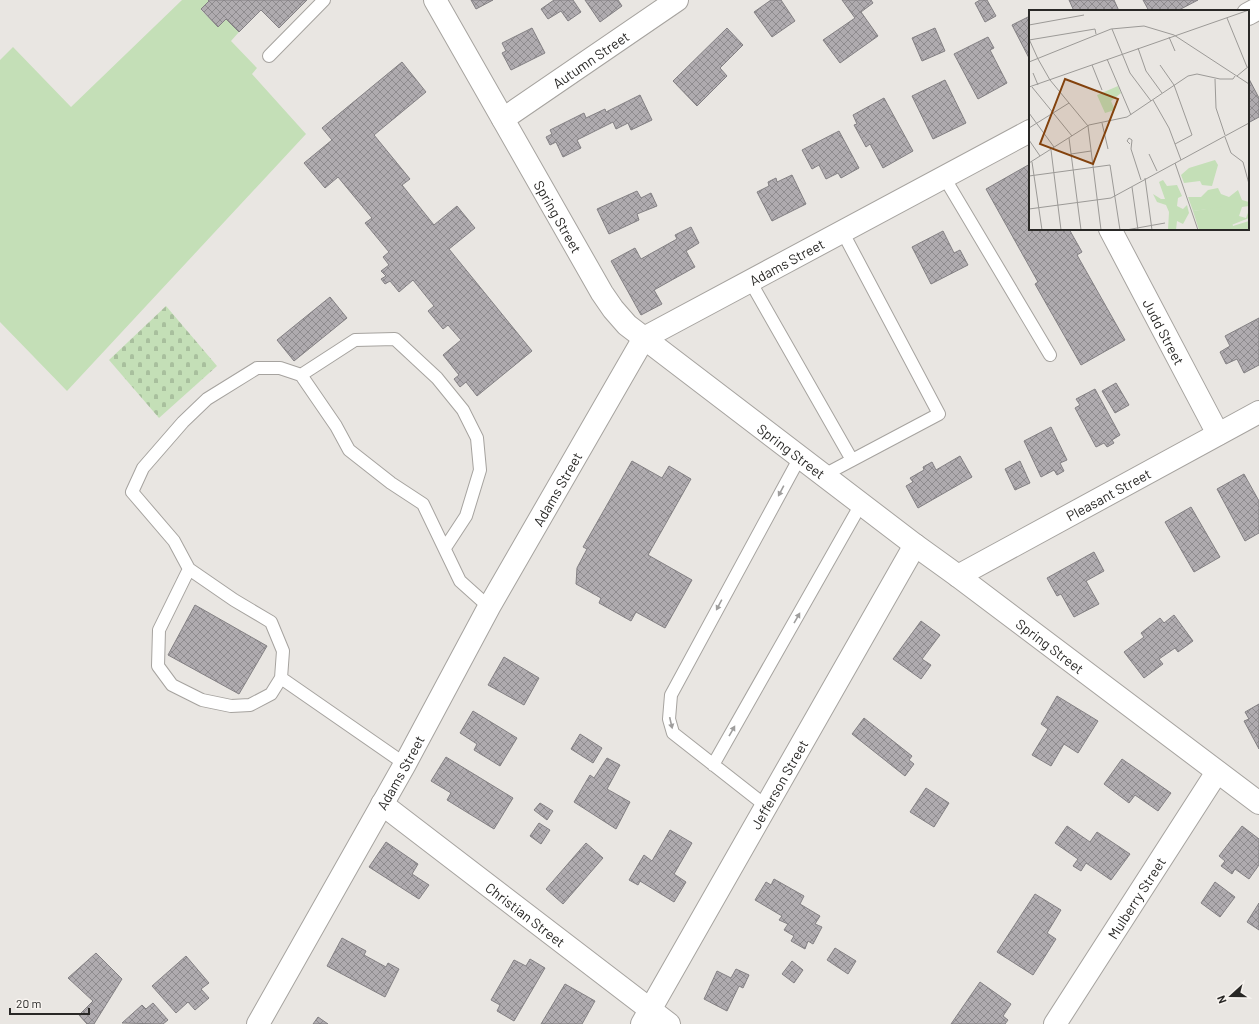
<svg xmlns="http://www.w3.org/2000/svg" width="1259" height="1024" font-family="Barlow,sans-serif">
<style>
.cemetery{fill:url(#cemetery-stones)}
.park{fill:#c4dfb7}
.building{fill:url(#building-cross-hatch);stroke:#838083}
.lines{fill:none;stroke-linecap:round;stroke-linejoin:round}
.lane-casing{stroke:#a6a39f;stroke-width:14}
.street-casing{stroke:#a6a39f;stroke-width:24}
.lane{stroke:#fff;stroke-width:12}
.street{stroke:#fff;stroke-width:22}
.oneway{fill:#9f9e9d}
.labels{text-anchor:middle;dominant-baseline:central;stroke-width:3;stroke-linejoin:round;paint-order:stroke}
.street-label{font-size:14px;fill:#292826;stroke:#f7f3ef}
.inset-road{fill:none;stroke:#9c9a97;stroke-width:1}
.view{fill:#83420d;fill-opacity:0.15;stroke:#83420d;stroke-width:2}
.inset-edge{fill:none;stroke:#292826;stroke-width:2}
</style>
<defs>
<pattern id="cemetery-stones" width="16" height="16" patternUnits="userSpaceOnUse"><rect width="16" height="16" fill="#c4dfb7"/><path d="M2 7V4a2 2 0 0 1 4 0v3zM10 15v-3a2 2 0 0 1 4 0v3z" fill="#a8bf9d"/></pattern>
<pattern id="building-cross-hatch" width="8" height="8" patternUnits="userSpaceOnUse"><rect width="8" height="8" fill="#afabaf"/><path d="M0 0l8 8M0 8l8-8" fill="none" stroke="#8e8b8e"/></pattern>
</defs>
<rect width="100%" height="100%" fill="#e9e6e2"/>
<path class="cemetery" d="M 166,306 L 217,366 L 159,418 L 109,360 Z"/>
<path class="park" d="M 182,0 L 208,0 L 209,1 L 201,10 L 218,27 L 226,19 L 239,32 L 231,41 L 257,68 L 252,74 L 306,134 L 67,391 L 0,322 L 0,60 L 13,47 L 71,107 Z"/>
<path class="building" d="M 208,0 L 307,0 L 279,28 L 261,10 L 239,32 L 226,19 L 218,27 L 201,9 L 209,1 Z
M 471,0 L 493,0 L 476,9 Z
M 554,0 L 573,0 L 581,12 L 568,21 L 561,11 L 548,19 L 541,9 Z
M 585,0 L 618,0 L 622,6 L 600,22 Z
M 771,0 L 781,0 L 795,21 L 772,37 L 754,12 Z
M 842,0 L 871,0 L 873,3 L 861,12 L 878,36 L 840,63 L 823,40 L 855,18 Z
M 980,0 L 987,0 L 996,16 L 985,22 L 975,3 Z
M 1069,0 L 1114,0 L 1119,11 L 1074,11 Z
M 1143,0 L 1198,0 L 1177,11 L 1149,11 Z
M 1030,16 L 1030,60 L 1012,25 Z
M 532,28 L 545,53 L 511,70 L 502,53 L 506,51 L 502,43 Z
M 727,28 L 743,45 L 720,68 L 727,76 L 697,106 L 673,81 Z
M 935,28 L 945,51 L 922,61 L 912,38 Z
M 988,37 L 994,48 L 990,50 L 1007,83 L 978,99 L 954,54 Z
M 402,62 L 426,92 L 374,135 L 410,179 L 402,185 L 434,225 L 457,206 L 475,228 L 449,249 L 532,351 L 477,396 L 466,382 L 460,387 L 454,379 L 459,375 L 443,355 L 461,340 L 448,325 L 443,329 L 428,311 L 434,306 L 413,280 L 399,292 L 390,281 L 385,284 L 381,279 L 386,276 L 381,271 L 389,265 L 383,257 L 389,252 L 365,223 L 372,218 L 338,177 L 325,188 L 304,163 L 332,140 L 322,128 Z
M 1248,77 L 1259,98 L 1259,117 L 1248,123 Z
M 945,80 L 966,123 L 933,139 L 912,96 Z
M 640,95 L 652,120 L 631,130 L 628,123 L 616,129 L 613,122 L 577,140 L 581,148 L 563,157 L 556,142 L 550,145 L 546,137 L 552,134 L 550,130 L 584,113 L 586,118 L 605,109 L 606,112 Z
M 884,98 L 913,151 L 883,168 L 870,144 L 866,147 L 854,125 L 857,124 L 853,115 Z
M 839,131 L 859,168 L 841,178 L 838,173 L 826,179 L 819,165 L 812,169 L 802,150 Z
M 1030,164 L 1030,229 L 1069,229 L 1082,252 L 1077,255 L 1125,340 L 1081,365 L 1035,284 L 1038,282 L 986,189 Z
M 792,175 L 806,204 L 772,221 L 757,192 L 769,186 L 768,182 L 776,178 L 777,182 Z
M 637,191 L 641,198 L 651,193 L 657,206 L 637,214 L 639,220 L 609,234 L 597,209 Z
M 691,227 L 699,243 L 686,251 L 695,267 L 654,290 L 662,304 L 641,315 L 611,261 L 635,248 L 641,259 L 677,239 L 675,235 Z
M 943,231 L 954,253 L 960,250 L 968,265 L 931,284 L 912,247 Z
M 330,297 L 347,318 L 294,361 L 277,340 Z
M 1259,318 L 1259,365 L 1244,373 L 1237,359 L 1226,364 L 1220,352 L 1230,346 L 1225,336 Z
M 1116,383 L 1129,405 L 1115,413 L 1102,391 Z
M 1095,389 L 1120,435 L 1112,440 L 1114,443 L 1107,447 L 1104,443 L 1096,447 L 1075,408 L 1080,405 L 1076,399 Z
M 1051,427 L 1067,460 L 1060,463 L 1064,471 L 1057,475 L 1054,470 L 1041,477 L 1024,441 Z
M 960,456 L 972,477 L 918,508 L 906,486 L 913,482 L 910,478 L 924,470 L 923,467 L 932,462 L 936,470 Z
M 632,461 L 662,478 L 669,466 L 691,479 L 648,555 L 692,580 L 665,628 L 636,612 L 631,621 L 599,603 L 601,598 L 576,584 L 577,568 L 587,549 L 583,547 Z
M 1020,461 L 1030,483 L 1015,490 L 1005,469 Z
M 1244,474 L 1259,501 L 1259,533 L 1245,541 L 1217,489 Z
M 1191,507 L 1220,557 L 1194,572 L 1165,522 Z
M 1094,552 L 1104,571 L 1086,581 L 1099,604 L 1074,617 L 1061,594 L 1057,596 L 1047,578 Z
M 195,605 L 267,646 L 239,694 L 168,655 Z
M 1174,615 L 1193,641 L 1178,652 L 1175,648 L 1159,659 L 1163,664 L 1144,678 L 1124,652 L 1144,637 L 1141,633 L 1160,618 L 1164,623 Z
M 921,621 L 940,635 L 922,659 L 931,665 L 921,679 L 893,659 Z
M 504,657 L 539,678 L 524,705 L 488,685 Z
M 1057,696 L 1098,721 L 1078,753 L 1064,744 L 1051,766 L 1032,755 L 1048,729 L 1041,724 Z
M 1259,704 L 1259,749 L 1244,721 L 1249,719 L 1245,712 Z
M 473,711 L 517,738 L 500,766 L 474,750 L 477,744 L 460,733 Z
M 864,718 L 912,756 L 909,760 L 914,764 L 905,776 L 852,734 Z
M 580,734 L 602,748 L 593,763 L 571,749 Z
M 446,757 L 513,798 L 494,829 L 447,800 L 451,793 L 431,781 Z
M 607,758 L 620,765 L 607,789 L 630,802 L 616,829 L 574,802 L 590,775 L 594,778 Z
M 1122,759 L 1171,793 L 1158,811 L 1135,795 L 1129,803 L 1104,784 Z
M 926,788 L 949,803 L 934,827 L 910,812 Z
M 540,803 L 553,811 L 547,820 L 534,810 Z
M 539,823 L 550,830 L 541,844 L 530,836 Z
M 1067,826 L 1090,842 L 1097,832 L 1130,854 L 1111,880 L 1086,863 L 1081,871 L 1073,866 L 1078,859 L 1055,843 Z
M 1242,826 L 1259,839 L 1259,865 L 1249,879 L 1235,869 L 1232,874 L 1221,866 L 1225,861 L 1219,856 Z
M 670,830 L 692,843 L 674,874 L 686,882 L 674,902 L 640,881 L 638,885 L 629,880 L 644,855 L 652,861 Z
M 386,842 L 418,864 L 412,874 L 429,885 L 419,899 L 369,867 Z
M 586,843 L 603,858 L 563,904 L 546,889 Z
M 774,879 L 804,896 L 800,904 L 820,916 L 815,924 L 822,927 L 813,944 L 808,941 L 805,949 L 791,941 L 794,936 L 784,930 L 788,924 L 779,920 L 782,916 L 755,900 L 766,882 L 771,885 Z
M 1215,882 L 1235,897 L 1220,917 L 1201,903 Z
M 1035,894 L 1061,910 L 1047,933 L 1056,939 L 1033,975 L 997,952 Z
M 1259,903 L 1259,930 L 1247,922 Z
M 342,938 L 366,951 L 364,955 L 386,967 L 388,963 L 399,969 L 385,997 L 327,966 Z
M 835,948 L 856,961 L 848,974 L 827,960 Z
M 96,953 L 122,979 L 94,1024 L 87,1024 L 79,1015 L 93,1001 L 68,978 Z
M 186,956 L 209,983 L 201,989 L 209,998 L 195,1010 L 188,1002 L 176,1013 L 152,986 Z
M 530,959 L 545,968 L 514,1021 L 497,1011 L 500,1005 L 491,1000 L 514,960 L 526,966 Z
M 792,961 L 803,970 L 794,983 L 782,974 Z
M 736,969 L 749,975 L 743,988 L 739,986 L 727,1011 L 704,999 L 717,971 L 731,978 Z
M 980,982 L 1011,1004 L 1003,1016 L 1008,1020 L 1005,1024 L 951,1024 Z
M 565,984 L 595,1001 L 582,1024 L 541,1024 Z
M 153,1003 L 168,1020 L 163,1024 L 122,1023 L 142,1005 L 146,1009 Z
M 318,1017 L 328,1024 L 313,1024 Z"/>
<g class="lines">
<defs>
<path id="lane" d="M 269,56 L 324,0
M 944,177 L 1050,355
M 750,281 L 852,460
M 301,375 L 355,340 L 395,339 L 437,378 L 463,410 L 477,438 L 480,470 L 466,516 L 445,548
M 824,475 L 939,414 L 842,231
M 189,569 L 159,630 L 158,666 L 172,685 L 202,700 L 231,706 L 250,705 L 271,694 L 281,678
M 405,764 L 281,678 L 283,651 L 271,622 L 234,600 L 189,569 L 174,541 L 132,492 L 143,468 L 183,422 L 207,399 L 257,368 L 280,368 L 301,375 L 336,426 L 349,450 L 391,483 L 423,504 L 460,581 L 489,607
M 713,765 L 861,504
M 766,806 L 673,733 L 669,719 L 671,695 L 800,457"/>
<g id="street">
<path id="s1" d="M 435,0 L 602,293 L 613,309 L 627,325 L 915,545 L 958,576 L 1259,803"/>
<path d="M 1248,14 L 1259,8"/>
<path id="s2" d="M 503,119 L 677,0"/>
<path id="s3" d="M 1110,229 L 1218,434"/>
<path id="s4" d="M 958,576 L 1259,412"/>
<path id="s5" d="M 382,804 L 669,1024"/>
<path id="s6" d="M 258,1024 L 405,764 L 489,607 L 644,338 L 1030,131"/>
<path id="s7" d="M 642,1024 L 915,545"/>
<path id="s8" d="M 1055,1024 L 1217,772"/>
</g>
</defs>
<use href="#lane" class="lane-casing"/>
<use href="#street" class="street-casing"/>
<use href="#lane" class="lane"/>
<use href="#street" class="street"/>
</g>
<defs><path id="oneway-solid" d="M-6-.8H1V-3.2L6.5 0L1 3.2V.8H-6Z"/></defs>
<g class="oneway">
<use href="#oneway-solid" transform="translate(781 491) rotate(118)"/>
<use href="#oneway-solid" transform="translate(719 605) rotate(118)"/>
<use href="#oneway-solid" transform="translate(797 618) rotate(-60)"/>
<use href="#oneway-solid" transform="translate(671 723) rotate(77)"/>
<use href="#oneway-solid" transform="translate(732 731) rotate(-60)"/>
</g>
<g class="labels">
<g class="street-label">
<text stroke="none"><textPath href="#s2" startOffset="106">Autumn Street</textPath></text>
<text stroke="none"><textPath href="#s1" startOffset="249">Spring Street</textPath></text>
<text stroke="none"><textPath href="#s6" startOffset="949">Adams Street</textPath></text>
<text stroke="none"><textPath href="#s3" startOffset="116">Judd Street</textPath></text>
<text stroke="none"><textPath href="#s1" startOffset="585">Spring Street</textPath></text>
<text stroke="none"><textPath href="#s6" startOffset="613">Adams Street</textPath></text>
<text stroke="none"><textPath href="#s4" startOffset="171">Pleasant Street</textPath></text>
<text stroke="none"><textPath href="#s1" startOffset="909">Spring Street</textPath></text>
<text stroke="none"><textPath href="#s6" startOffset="289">Adams Street</textPath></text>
<text stroke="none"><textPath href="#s7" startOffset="276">Jefferson Street</textPath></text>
<text stroke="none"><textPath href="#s8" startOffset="150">Mulberry Street</textPath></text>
<text stroke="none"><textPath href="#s5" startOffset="181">Christian Street</textPath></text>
</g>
</g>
<g transform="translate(1029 10)">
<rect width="220" height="220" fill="#e9e6e2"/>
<path d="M 186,150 L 189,155 L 183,176 L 173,175 L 171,171 L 155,173 L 152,165 L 160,158 ZM 134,170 L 138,176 L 148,175 L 153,186 L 149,188 L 148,196 L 154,199 L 158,195 L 160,203 L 154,214 L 148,211 L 147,220 L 139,220 L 140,202 L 137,195 L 128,192 L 124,184 L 132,189 L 136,189 L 130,172 ZM 189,178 L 192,184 L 200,187 L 209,180 L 213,190 L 220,192 L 220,196 L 213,197 L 210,206 L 217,208 L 220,200 L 220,208 L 200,216 L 179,199 L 164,201 L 159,187 L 172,187 L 179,180 Z" fill="#c4dfb7"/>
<path d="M 89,76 L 92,83 L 82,91 L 86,100 L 76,103 L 68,85 ZM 197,196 L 204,216 L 220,211 L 220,220 L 170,220 L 164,201 Z" fill="#c4dfb7"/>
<path class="inset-road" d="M 198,8 L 218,57M 0,15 L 55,5M 83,19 L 101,63 L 122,91M 140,27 L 146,41M 0,29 L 9,49M 0,30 L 66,19 L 67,24M 109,38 L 117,61 L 133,83M 9,49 L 21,70 L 59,116 L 72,220M 78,49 L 102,105M 0,52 L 82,19 L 115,16 L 145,25 L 220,74M 63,55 L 73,80M 131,55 L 145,75 L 163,125 L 146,134M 4,63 L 9,75M 208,66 L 220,56M 186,69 L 187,98 L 196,125M 0,77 L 220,0M 3,77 L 43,126M 124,90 L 140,118 L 152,150M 0,103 L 25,137M 73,113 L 79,139M 0,118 L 40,93M 196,127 L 202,143 L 214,152 L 220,174M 40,128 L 52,220M 0,130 L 11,146M 101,134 L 98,131 L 100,128 L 103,130 L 102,139 L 112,170M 22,140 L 32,220M 42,144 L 62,141M 120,144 L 128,161M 3,152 L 13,220M 0,153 L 60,115 L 98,107 L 159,66 L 168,64 L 191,69 L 204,69 L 206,66M 146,153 L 169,220M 0,166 L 81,155 L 91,220M 116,168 L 123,220M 103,177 L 109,220M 0,199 L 82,188 L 220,113M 97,220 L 136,213"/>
<path class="view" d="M 36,69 L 89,89 L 64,154 L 11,134 Z"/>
<rect width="220" height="220" class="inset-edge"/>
</g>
<g transform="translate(1231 996) rotate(249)" stroke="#f7f3ef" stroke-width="3" paint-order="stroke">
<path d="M0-3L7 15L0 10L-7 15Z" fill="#292826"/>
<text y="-6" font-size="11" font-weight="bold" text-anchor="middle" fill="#292826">N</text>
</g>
<path d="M10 1008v6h79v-6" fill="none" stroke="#292826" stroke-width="2"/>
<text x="16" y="1008" font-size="12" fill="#292826" stroke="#f7f3ef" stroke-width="3" paint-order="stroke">20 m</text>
</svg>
